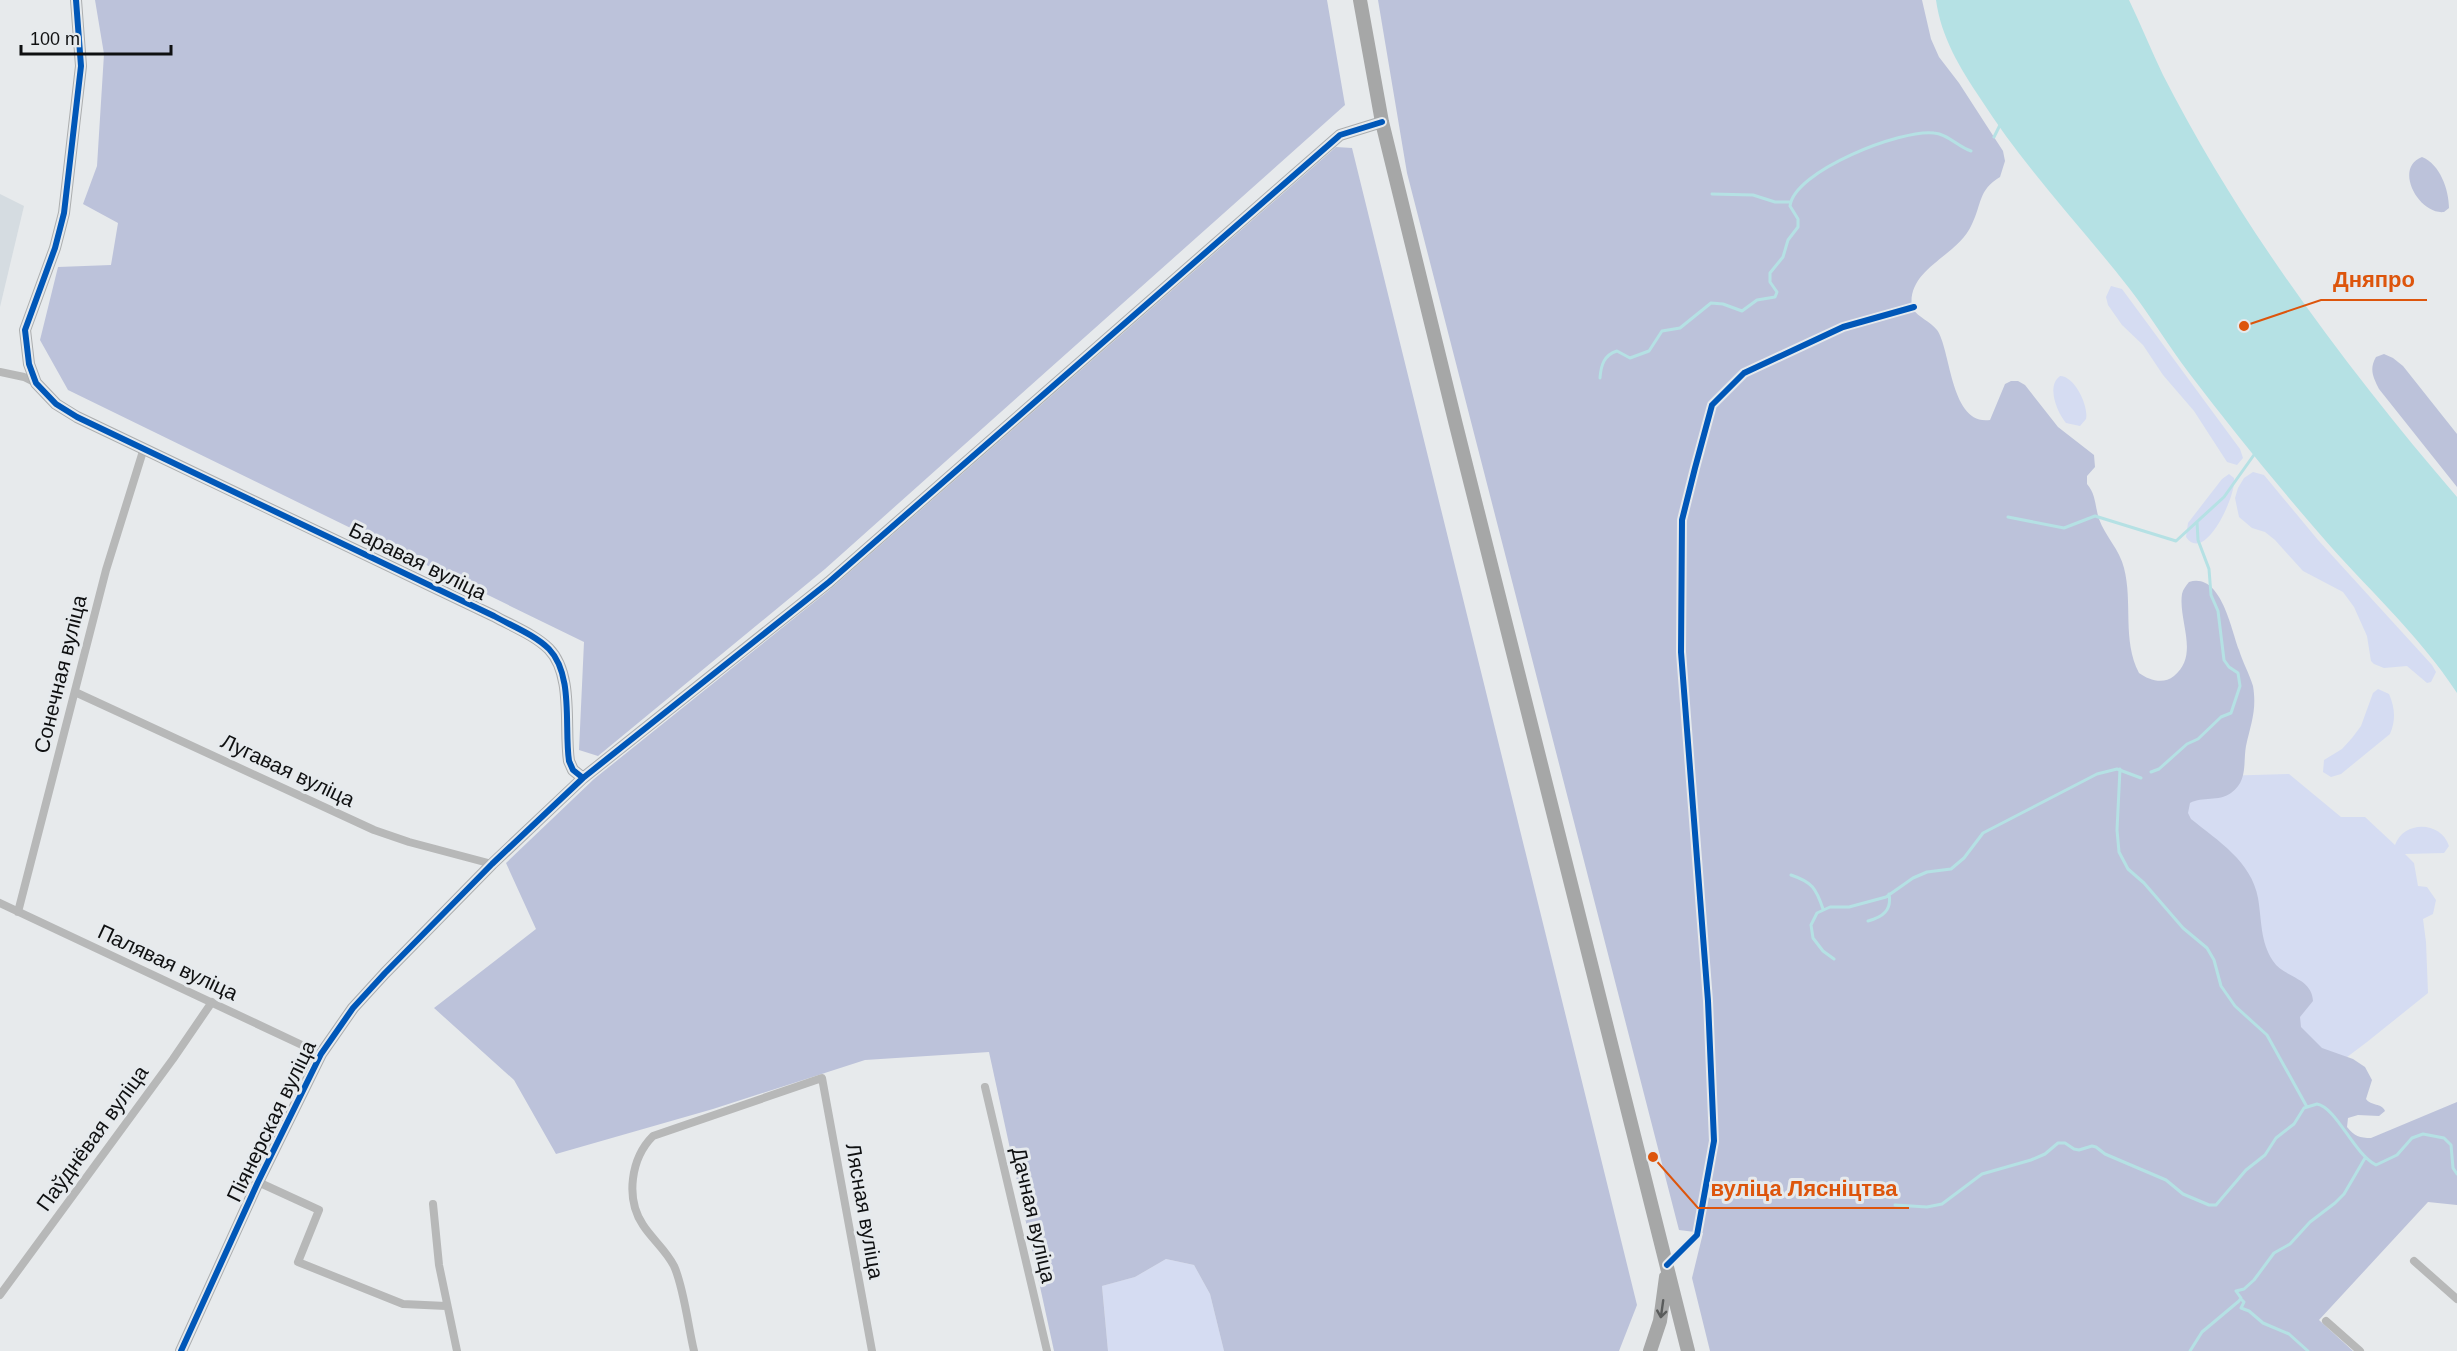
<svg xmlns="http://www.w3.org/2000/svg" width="2457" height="1351" font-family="Arial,sans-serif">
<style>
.built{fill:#d5dce1}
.green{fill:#d5dcf2}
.forest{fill:#bcc2da}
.water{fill:#b5e1e4}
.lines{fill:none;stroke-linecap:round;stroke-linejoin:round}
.stream{stroke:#b5e1e4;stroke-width:3}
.street{stroke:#b7b8b8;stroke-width:8}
.secondary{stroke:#acaeaf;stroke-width:12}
.primary{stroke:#a6a7a7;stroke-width:14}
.cycleway-casing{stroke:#e6eaed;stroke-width:10}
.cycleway{stroke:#0057b8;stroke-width:6}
.oneway{stroke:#5a5c5c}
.labels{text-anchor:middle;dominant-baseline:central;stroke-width:6;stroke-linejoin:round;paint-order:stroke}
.street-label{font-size:21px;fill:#0f1011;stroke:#e6eaed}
.leader{fill:none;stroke:#dd550c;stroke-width:2}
.callout-dot{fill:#dd550c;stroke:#e6eaed;stroke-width:2}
.callout-label{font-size:22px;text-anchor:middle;font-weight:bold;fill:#dd550c;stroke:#e6eaed;stroke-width:6;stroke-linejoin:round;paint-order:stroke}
</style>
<rect width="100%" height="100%" fill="#e7eaec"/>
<path class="built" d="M 0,194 L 24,206 L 0,307 Z"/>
<path class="green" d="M 2111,286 L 2122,289 L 2240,449 L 2243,458 L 2237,465 L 2227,462 L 2194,411 L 2163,375 L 2143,345 L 2122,325 L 2108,305 L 2106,297 Z
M 2060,376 C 2075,376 2089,407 2086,419 L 2080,426 L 2066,423 C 2057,412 2046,386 2060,376 Z
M 2253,472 L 2264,475 L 2318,540 L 2432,665 L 2436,672 L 2431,682 L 2427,683 L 2407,666 L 2384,668 L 2374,664 L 2371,661 L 2367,636 L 2354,607 L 2343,592 L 2303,571 L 2275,540 L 2265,532 L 2252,528 L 2239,517 L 2235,498 L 2238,488 L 2244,478 Z
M 2229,474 L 2234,478 C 2237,494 2205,565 2186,537 L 2188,523 L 2222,479 Z
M 2378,689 L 2389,694 C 2395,708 2396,720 2390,734 L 2341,774 L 2331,777 L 2323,772 L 2324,760 L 2342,749 L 2352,738 L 2361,726 L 2373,693 Z
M 2289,774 L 2341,817 L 2365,817 L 2395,845 C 2404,820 2441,821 2449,846 L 2444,853 L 2405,854 L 2414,863 L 2418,886 L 2427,887 L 2436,900 L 2433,914 L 2423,919 L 2426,942 L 2428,993 L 2367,1042 L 2270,1115 L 2137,1024 L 2186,777 Z
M 1166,1259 L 1194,1265 L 1210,1294 L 1224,1351 L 1108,1351 L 1102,1286 L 1135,1277 Z"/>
<path class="forest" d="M 95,0 L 1327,0 L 1345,105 L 825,569 L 598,756 L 579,750 L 584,642 L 68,390 L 40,340 L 58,267 L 111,265 L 118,223 L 83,204 L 97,166 L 104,54 Z
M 1378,0 L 1922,0 L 1931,39 L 1939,57 L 1959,83 L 2003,151 L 2005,161 L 2000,177 C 1978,190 1982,204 1972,224 C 1958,257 1906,268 1912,308 C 1919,318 1930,321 1937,330 C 1951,349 1950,426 1990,420 L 2005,384 L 2011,381 L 2018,381 L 2025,385 L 2058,427 L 2094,455 L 2095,467 L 2087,476 L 2087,484 C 2096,494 2095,507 2099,519 C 2105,536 2120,550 2124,568 C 2133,603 2122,640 2139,673 C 2149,680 2163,685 2174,676 C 2200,655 2178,621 2182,594 C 2183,589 2186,586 2189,582 C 2221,572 2231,629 2239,650 C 2243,663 2249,673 2253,686 C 2257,710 2251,723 2246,746 C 2243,763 2248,781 2231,793 C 2218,802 2203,796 2190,803 L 2188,813 L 2191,819 C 2218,841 2251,861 2258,898 C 2262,921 2260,941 2273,961 C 2284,978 2312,977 2313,1001 L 2300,1017 L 2301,1027 L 2322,1048 L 2353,1059 L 2365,1067 L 2372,1080 L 2366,1099 C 2371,1106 2382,1103 2385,1111 L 2379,1116 L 2358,1115 L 2348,1118 L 2347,1127 C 2354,1136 2360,1138 2371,1138 L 2457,1102 L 2457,1205 L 2428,1202 L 2319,1320 L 2353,1351 L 1710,1351 L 1692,1278 L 1703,1233 L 1679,1230 L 1407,173 Z
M 1336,147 L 1352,148 L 1637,1305 L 1619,1351 L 1224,1351 L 1210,1294 L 1194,1265 L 1166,1259 L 1135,1277 L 1102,1286 L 1108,1351 L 1054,1351 L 989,1052 L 865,1060 L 713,1109 L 556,1154 L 514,1080 L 434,1008 L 536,929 L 506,863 L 594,779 L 828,591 Z
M 2422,157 C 2440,164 2449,190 2449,208 L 2444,212 C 2419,215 2393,168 2422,157 Z
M 2384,354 L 2393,358 L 2403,366 L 2457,434 L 2457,487 L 2379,389 C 2373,377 2369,369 2376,357 Z"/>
<path class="water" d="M 1936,0 L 2129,0 C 2141,25 2151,50 2163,75 C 2240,226 2347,369 2457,497 L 2457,693 C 2418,633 2364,586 2318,532 C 2273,480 2230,427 2189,373 C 2168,345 2150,315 2129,288 C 2079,224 2024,167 1980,98 C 1960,68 1941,37 1936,0 Z"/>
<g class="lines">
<path class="stream" d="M 1994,137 L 2000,125
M 1712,194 L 1753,195 L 1775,202 L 1790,202
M 1600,378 C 1601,365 1604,355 1617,351 L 1630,358 L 1649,351 L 1662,331 L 1680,328 L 1711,303 L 1723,304 L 1742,311 L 1757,300 L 1775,297 L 1777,292 L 1770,282 L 1770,273 L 1783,257 L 1788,240 L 1798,227 L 1798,219 L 1790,206 C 1794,171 1901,129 1934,133 C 1948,134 1958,147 1971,151
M 2008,517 L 2064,528 L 2095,516 L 2176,541 L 2224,497 L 2256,452
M 2120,769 L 2117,830 L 2119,852 L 2128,869 L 2144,883 L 2183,928 L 2207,948 L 2214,960 L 2221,986 L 2235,1006 L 2267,1035 L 2307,1107
M 2151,772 L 2159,769 L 2187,744 L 2198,739 L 2221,717 L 2231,713 L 2240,686 L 2238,673 L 2229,667 L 2224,660 L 2218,611 L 2211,595 L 2209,569 L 2198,540 L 2197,522
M 1791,875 C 1812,882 1816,888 1823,909
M 1868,921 C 1883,917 1892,910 1889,894
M 1834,959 L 1823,951 L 1813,938 L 1811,925 L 1817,913 L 1830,907 L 1849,907 L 1886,897 L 1913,878 L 1927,872 L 1951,869 L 1964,858 L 1983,833 L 2097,774 L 2117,769 L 2141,778
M 1895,1205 L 1927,1207 L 1942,1204 L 1982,1174 L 2031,1160 L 2045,1154 L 2058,1143 L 2065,1143 L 2074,1149 L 2079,1150 L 2092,1146 L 2096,1147 L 2105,1154 L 2166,1180 L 2183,1194 L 2209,1205 L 2216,1205 L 2246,1170 L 2265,1155 L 2276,1138 L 2294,1124 L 2304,1108 L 2317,1104 C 2337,1108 2353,1153 2376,1165 L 2397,1155 L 2412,1138 L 2423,1134 L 2444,1138 L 2451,1145 L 2453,1168 L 2457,1174
M 2241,1299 L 2244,1302 L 2241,1308 L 2249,1311 L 2263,1323 L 2289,1334 L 2308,1351
M 2190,1351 L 2202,1332 L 2239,1301 L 2241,1298 L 2236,1291 L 2244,1289 L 2254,1280 L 2274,1253 L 2290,1244 L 2310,1222 L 2335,1203 L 2344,1194 L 2365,1158"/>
<path class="street" d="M 0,372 L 24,377 L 36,383
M 75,692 L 374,830 L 409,842 L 492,864
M 0,903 L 321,1054
M 18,912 L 106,570 L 144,448
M 985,1087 L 1047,1351
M 258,1182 L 319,1210 L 298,1262 L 403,1304 L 446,1306
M 433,1204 L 439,1265 L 457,1351
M 2414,1261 L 2457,1299
M 1667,1265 L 1697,1235 L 1714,1141 L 1708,1001 L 1681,652 L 1682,520 L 1695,468 L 1712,405 L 1744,373 L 1843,327 L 1914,307
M 0,1295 L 173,1059 L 212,1002
M 2326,1321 L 2360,1351
M 694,1351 C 688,1326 684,1288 674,1266 C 666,1250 652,1239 643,1225 C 625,1198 631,1158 653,1136 L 822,1078 L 872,1351"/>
<path class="secondary" d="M 76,0 L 81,66 L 64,213 L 55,248 L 25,330 L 29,364 L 36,383 L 56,404 L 77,417 L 494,616 C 512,626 535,635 549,649 C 574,675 564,728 569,761 L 573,770 L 583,778
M 181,1351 L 258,1182 L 321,1054 L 353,1008 L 385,973 L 492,864 L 583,778 L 829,582 L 1340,135 L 1382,122"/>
<path class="primary" d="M 1360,0 L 1382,122 L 1456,425 L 1688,1351
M 1650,1351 L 1660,1321 L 1666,1277"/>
<defs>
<path id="cycleway" d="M 76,0 L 81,66 L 64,213 L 55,248 L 25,330 L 29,364 L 36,383 L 56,404 L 77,417 L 494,616 C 512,626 535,635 549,649 C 574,675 564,728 569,761 L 573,770 L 583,778
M 1667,1265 L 1697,1235 L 1714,1141 L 1708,1001 L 1681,652 L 1682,520 L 1695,468 L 1712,405 L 1744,373 L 1843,327 L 1914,307
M 181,1351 L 258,1182 L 321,1054 L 353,1008 L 385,973 L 492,864 L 583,778 L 829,582 L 1340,135 L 1382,122"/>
</defs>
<use href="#cycleway" class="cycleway-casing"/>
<use href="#cycleway" class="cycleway"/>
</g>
<defs><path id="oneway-shaft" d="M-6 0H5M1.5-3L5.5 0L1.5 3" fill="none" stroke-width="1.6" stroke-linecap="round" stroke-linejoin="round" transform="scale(1.5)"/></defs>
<use class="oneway" href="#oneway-shaft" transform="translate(1662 1309) rotate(98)"/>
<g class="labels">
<g class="street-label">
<text transform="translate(418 561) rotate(26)">Баравая вуліца</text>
<text transform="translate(60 674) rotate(-76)">Сонечная вуліца</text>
<text transform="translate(288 770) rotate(25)">Лугавая вуліца</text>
<text transform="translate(168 962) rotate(25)">Палявая вуліца</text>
<text transform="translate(271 1121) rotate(-64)">Піянерская вуліца</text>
<text transform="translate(92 1138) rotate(-54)">Паўднёвая вуліца</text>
<text transform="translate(865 1211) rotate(80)">Лясная вуліца</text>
<text transform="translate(1034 1215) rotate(77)">Дачная вуліца</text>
</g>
</g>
<path class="leader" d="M2244 326L2321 300H2427M1653 1157L1698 1208H1909"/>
<g class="callout-dot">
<circle cx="2244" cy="326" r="6"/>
<circle cx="1653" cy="1157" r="6"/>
</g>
<g class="callout-label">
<text x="2374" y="287">Дняпро</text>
<text x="1804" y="1196">вуліца Лясніцтва</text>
</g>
<path d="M21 45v9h150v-9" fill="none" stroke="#0f1011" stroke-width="3"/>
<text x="30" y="45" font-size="18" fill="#0f1011" stroke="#e6eaed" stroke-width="4.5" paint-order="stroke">100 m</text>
</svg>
